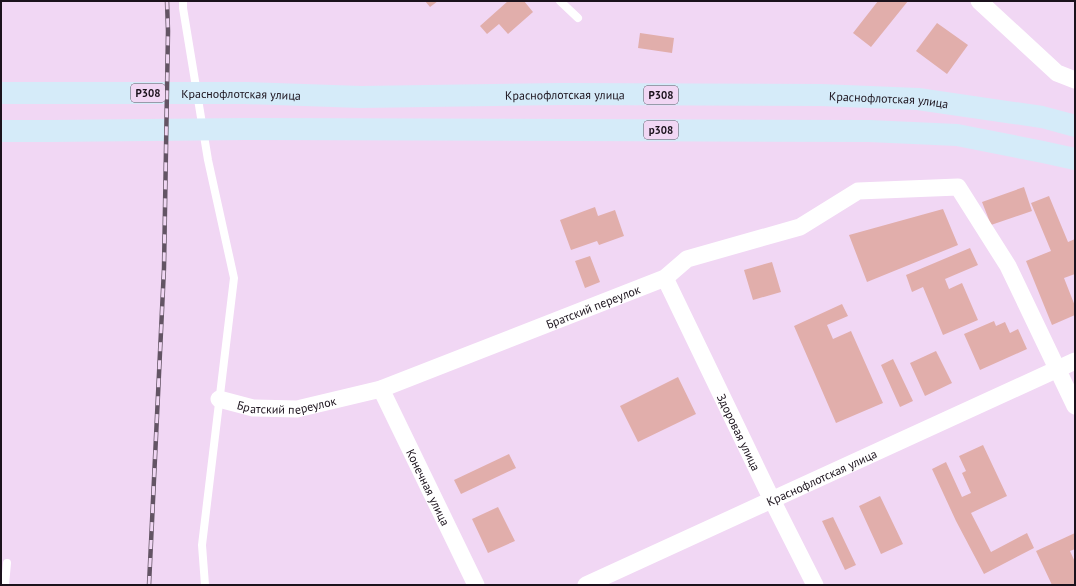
<svg xmlns="http://www.w3.org/2000/svg" width="1076" height="586" font-family="'PT Sans',sans-serif">
<style>
.building{fill:#e1aeab}
.lines{fill:none;stroke-linecap:round;stroke-linejoin:round}
.lane{stroke:#fff;stroke-width:8}
.street{stroke:#fff;stroke-width:17}
.primary{stroke:#d5ebf9;stroke-width:22}
.rail-casing{stroke:#635464;stroke-width:4.5}
.rail{stroke:#f1d7f4;stroke-width:3;stroke-dasharray:9;stroke-linecap:butt}
.labels{text-anchor:middle;dominant-baseline:central;stroke-width:3;stroke-linejoin:round;paint-order:stroke}
.shield{fill:#f1d7f4;stroke:#5b4d5d;stroke-width:1}
.shield-label{font-size:11px;font-weight:bold;fill:#1b121c}
.street-label{font-size:12px;fill:#1b121c;stroke:#f1d7f4}
</style>
<rect width="100%" height="100%" fill="#f1d7f4"/>
<path class="building" d="M 425,1 L 438,1 L 430,7 Z
M 508,1 L 524,1 L 533,12 L 508,34 L 499,24 L 487,34 L 480,26 Z
M 878,1 L 908,1 L 871,47 L 853,33 Z
M 937,23 L 968,45 L 947,74 L 916,51 Z
M 640,33 L 674,38 L 672,53 L 638,48 Z
M 1024,187 L 1032,211 L 991,225 L 982,202 Z
M 1049,196 L 1068,242 L 1075,239 L 1075,274 L 1064,278 L 1075,306 L 1075,315 L 1052,325 L 1026,261 L 1051,251 L 1031,203 Z
M 595,207 L 598,216 L 615,210 L 624,236 L 599,245 L 597,241 L 571,250 L 560,220 Z
M 943,209 L 958,245 L 867,282 L 849,235 Z
M 970,248 L 978,265 L 945,279 L 949,289 L 962,283 L 978,320 L 943,335 L 923,287 L 912,292 L 906,275 Z
M 590,256 L 600,282 L 585,288 L 575,261 Z
M 772,262 L 781,292 L 753,300 L 744,270 Z
M 842,304 L 848,316 L 827,325 L 833,339 L 851,331 L 883,403 L 836,423 L 794,326 Z
M 994,321 L 996,326 L 1005,322 L 1010,333 L 1018,329 L 1027,349 L 980,370 L 964,334 Z
M 936,351 L 952,383 L 925,396 L 910,363 Z
M 893,359 L 913,401 L 900,407 L 881,365 Z
M 678,377 L 696,414 L 638,442 L 620,406 Z
M 983,445 L 1007,496 L 971,513 L 991,552 L 1027,533 L 1034,548 L 984,574 L 956,521 L 932,469 L 946,462 L 962,497 L 971,493 L 962,473 L 966,471 L 959,456 Z
M 509,454 L 516,468 L 461,494 L 454,480 Z
M 880,496 L 903,544 L 881,554 L 859,506 Z
M 498,507 L 515,541 L 488,553 L 472,519 Z
M 833,517 L 856,565 L 845,570 L 822,521 Z
M 1075,533 L 1075,549 L 1070,551 L 1075,562 L 1075,585 L 1052,585 L 1036,551 Z"/>
<g class="lines">
<path class="lane" d="M 183,1 L 183,8 L 208,160 L 234,278 L 202,545 L 205,585
M 560,1 L 578,18
M 5,585 L 7,563"/>
<g class="street">
<path d="M 979,1 L 1057,73 L 1075,80"/>
<path id="s1" d="M 665,278 L 772,500 L 815,585"/>
<path id="s2" d="M 381,389 L 476,585"/>
<path id="s3" d="M 219,399 L 253,408 L 297,409 L 381,389 L 665,278 L 687,259 L 800,227 L 858,191 L 958,187 L 1008,266 L 1075,406"/>
<path id="s4" d="M 586,585 L 1075,361"/>
</g>
<g class="primary">
<path id="s5" d="M 1,93 L 245,93 L 361,97 L 562,94 L 821,95 L 918,99 L 1042,117 L 1075,126"/>
<path d="M 1,131 L 51,131 L 245,129 L 869,131 L 957,135 L 1043,152 L 1075,159"/>
</g>
<defs>
<path id="rail" d="M 149,585 L 164,268 L 168,31 L 167,1"/>
</defs>
<use href="#rail" class="rail-casing"/>
<use href="#rail" class="rail"/>
</g>
<g class="labels">
<g class="shield">
<rect x="131" y="84" width="34" height="18" rx="3"/>
<rect x="644" y="86" width="34" height="18" rx="3"/>
<rect x="644" y="121" width="34" height="18" rx="3"/>
</g>
<g class="shield-label">
<text x="148" y="93">P308</text>
<text x="661" y="95">P308</text>
<text x="661" y="130">p308</text>
</g>
<g class="street-label">
<text stroke="none"><textPath href="#s5" startOffset="240">Краснофлотская улица</textPath></text>
<text stroke="none"><textPath href="#s5" startOffset="564">Краснофлотская улица</textPath></text>
<text stroke="none"><textPath href="#s5" startOffset="888">Краснофлотская улица</textPath></text>
<text stroke="none"><textPath href="#s3" startOffset="393">Братский переулок</textPath></text>
<text stroke="none"><textPath href="#s3" startOffset="69">Братский переулок</textPath></text>
<text stroke="none"><textPath href="#s1" startOffset="171">Здоровая улица</textPath></text>
<text stroke="none"><textPath href="#s4" startOffset="259">Краснофлотская улица</textPath></text>
<text stroke="none"><textPath href="#s2" startOffset="109">Конечная улица</textPath></text>
</g>
</g>
<rect width="1076" height="586" fill="none" stroke="#1b121c" stroke-width="4"/>
</svg>
